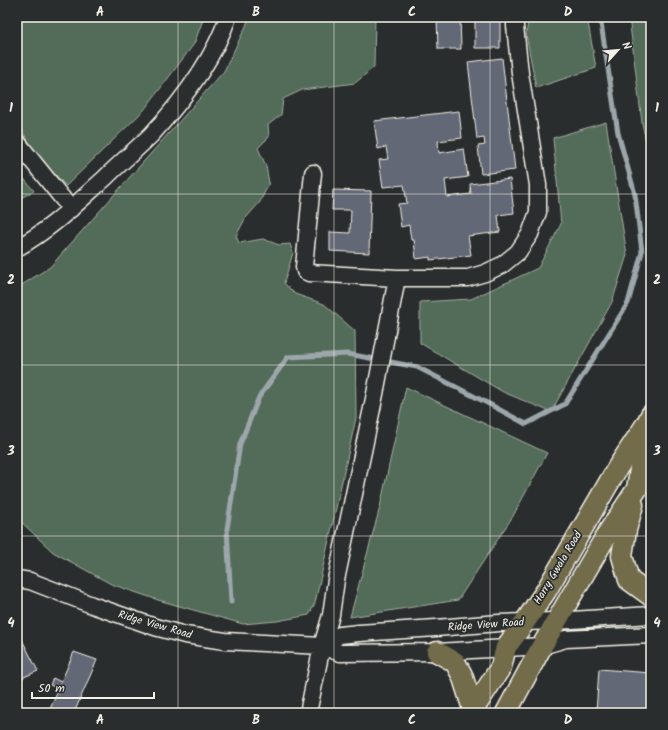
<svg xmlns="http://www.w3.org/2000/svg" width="668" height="730" font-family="Kalam,sans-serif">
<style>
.green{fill:#536c5a;stroke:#a4aea1}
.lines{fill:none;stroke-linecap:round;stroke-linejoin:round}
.stream{stroke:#9da7ab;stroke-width:5}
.building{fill:#636776;stroke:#f4f1e8}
.minor-casing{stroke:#f4f1e8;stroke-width:19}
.major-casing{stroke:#f4f1e8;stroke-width:23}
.minor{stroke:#2a2d2e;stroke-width:16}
.major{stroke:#726c4b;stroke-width:20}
.grid{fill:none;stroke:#f4f1e8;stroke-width:1;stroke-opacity:0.55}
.labels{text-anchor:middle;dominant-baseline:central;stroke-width:3.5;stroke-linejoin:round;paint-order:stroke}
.street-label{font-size:11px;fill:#f4f1e8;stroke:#2a2d2e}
.neatline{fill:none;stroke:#f4f1e8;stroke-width:1.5}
.grid-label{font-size:13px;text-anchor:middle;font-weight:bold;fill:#f4f1e8}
</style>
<rect width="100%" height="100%" fill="#2a2d2e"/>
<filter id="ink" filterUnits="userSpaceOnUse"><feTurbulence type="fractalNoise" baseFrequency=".025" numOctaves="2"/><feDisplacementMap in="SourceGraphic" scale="8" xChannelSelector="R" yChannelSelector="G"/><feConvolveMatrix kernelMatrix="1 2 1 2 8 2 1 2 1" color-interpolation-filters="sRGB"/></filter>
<g filter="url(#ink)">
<path class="green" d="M 17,17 L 204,17 L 194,44 L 144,110 L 66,186 L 37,155 L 17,122 Z
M 249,17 L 375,17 L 374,67 L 355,83 L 302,90 L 283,99 L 281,115 L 268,125 L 269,137 L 258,148 L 266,166 L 269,183 L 260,202 L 245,219 L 236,236 L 239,243 L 263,239 L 279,245 L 290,244 L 293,253 L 284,283 L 295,294 L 324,304 L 355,331 L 356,418 L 315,603 L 309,615 L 277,621 L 243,624 L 158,600 L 111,584 L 53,552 L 17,518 L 17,288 L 50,267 L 224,71 L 246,26 Z
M 529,17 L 587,17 L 596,68 L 536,88 L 526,34 Z
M 629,17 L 651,17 L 651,165 L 642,123 Z
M 606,122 L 627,255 L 612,302 L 551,412 L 503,392 L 420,343 L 420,302 L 471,299 L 538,268 L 561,224 L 553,138 Z
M 17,170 L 34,191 L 17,200 Z
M 406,387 L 547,453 L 513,516 L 458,600 L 350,617 L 380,507 Z"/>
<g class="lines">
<path class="stream" d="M 231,602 L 227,529 L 240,444 L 259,397 L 288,357 L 348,354 L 417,367 L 491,405 L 526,424 L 565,404 L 628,303 L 642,252 L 635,194 L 618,133 L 600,17"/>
</g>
<path class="building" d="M 437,17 L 460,17 L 461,49 L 438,49 Z
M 475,17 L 500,17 L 500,48 L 475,48 Z
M 502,58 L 515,170 L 481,174 L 478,146 L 485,145 L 484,138 L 477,139 L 468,62 Z
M 459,111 L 462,138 L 438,141 L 439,153 L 464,149 L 468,177 L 445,180 L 447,197 L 471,194 L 470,184 L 510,179 L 514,213 L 498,215 L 500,232 L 468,236 L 471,255 L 430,260 L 430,257 L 416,259 L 414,240 L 411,240 L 409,225 L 401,227 L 398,204 L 407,203 L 404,185 L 383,187 L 379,160 L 388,159 L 386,147 L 378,149 L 374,121 Z
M 333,190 L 371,191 L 369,253 L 330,251 L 330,232 L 350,233 L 351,210 L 332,210 Z
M 17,630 L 38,671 L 17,680 Z
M 74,652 L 97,660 L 74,713 L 53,713 L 49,711 L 59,689 L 50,685 L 53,678 L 61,682 Z
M 599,669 L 651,673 L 651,713 L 596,713 Z"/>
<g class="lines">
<defs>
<path id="minor" d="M 17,142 L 71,209
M 313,173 L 304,267 L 305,271 L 309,273 L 397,278 L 468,278 L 485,273 L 502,265 L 518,252 L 530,234 L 538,212 L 538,185 L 520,73 L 515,26 L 515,17
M 17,248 C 50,230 77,203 105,178 C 120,163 137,149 152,134 C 183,100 213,61 228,17
M 17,579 L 30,581 L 92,605 L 155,627 L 185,635 L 225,641 L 322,646 L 340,653 L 437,652 L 542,646 L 566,639 L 651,635
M 322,646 L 340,635 L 359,633 L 436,628 L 499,623 L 556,621 L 651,615
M 308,713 L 322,646 L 331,615 L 336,580 L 375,394 L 397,278"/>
<path id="major" d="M 633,505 L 626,530 L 622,556 L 629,580 L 651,596
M 437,652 L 455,662 L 462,675 L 473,709
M 471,713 L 501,667 L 506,647 L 525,622 L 546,591 L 618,467 L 647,423 L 651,415
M 506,713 L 542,646 L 609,531 L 637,489 L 646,429"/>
</defs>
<use href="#minor" class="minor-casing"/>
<use href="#major" class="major-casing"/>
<use href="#minor" class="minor"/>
<use href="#major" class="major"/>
</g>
</g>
<path class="grid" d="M 178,17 L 178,713M 334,17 L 334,713M 490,17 L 490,713M 17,194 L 651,194M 17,365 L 651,365M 17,536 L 651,536"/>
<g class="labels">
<g class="street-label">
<text transform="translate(558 568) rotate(-59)">Harry Gwala Road</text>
<text transform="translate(155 625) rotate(16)">Ridge View Road</text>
<text transform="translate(486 625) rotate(-4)">Ridge View Road</text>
</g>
</g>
<rect width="668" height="730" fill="none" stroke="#2a2d2e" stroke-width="44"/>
<g transform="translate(618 50) rotate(63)" stroke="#2a2d2e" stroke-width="3" paint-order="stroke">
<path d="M0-3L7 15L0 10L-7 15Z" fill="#f4f1e8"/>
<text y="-6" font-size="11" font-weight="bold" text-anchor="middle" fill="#f4f1e8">N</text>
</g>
<path d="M32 692v6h122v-6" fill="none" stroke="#f4f1e8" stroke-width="2"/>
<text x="38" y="692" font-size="12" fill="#f4f1e8" stroke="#2a2d2e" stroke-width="3" paint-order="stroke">50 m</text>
<rect x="22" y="22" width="624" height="686" class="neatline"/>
<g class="grid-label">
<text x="100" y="16">A</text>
<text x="256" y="16">B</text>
<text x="412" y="16">C</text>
<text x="568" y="16">D</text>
<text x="11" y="112">1</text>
<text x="657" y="112">1</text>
<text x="11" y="284">2</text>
<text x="657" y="284">2</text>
<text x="11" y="455">3</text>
<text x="657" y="455">3</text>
<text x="11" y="627">4</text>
<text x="657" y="627">4</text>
<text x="100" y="724">A</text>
<text x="256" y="724">B</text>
<text x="412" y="724">C</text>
<text x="568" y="724">D</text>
</g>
</svg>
